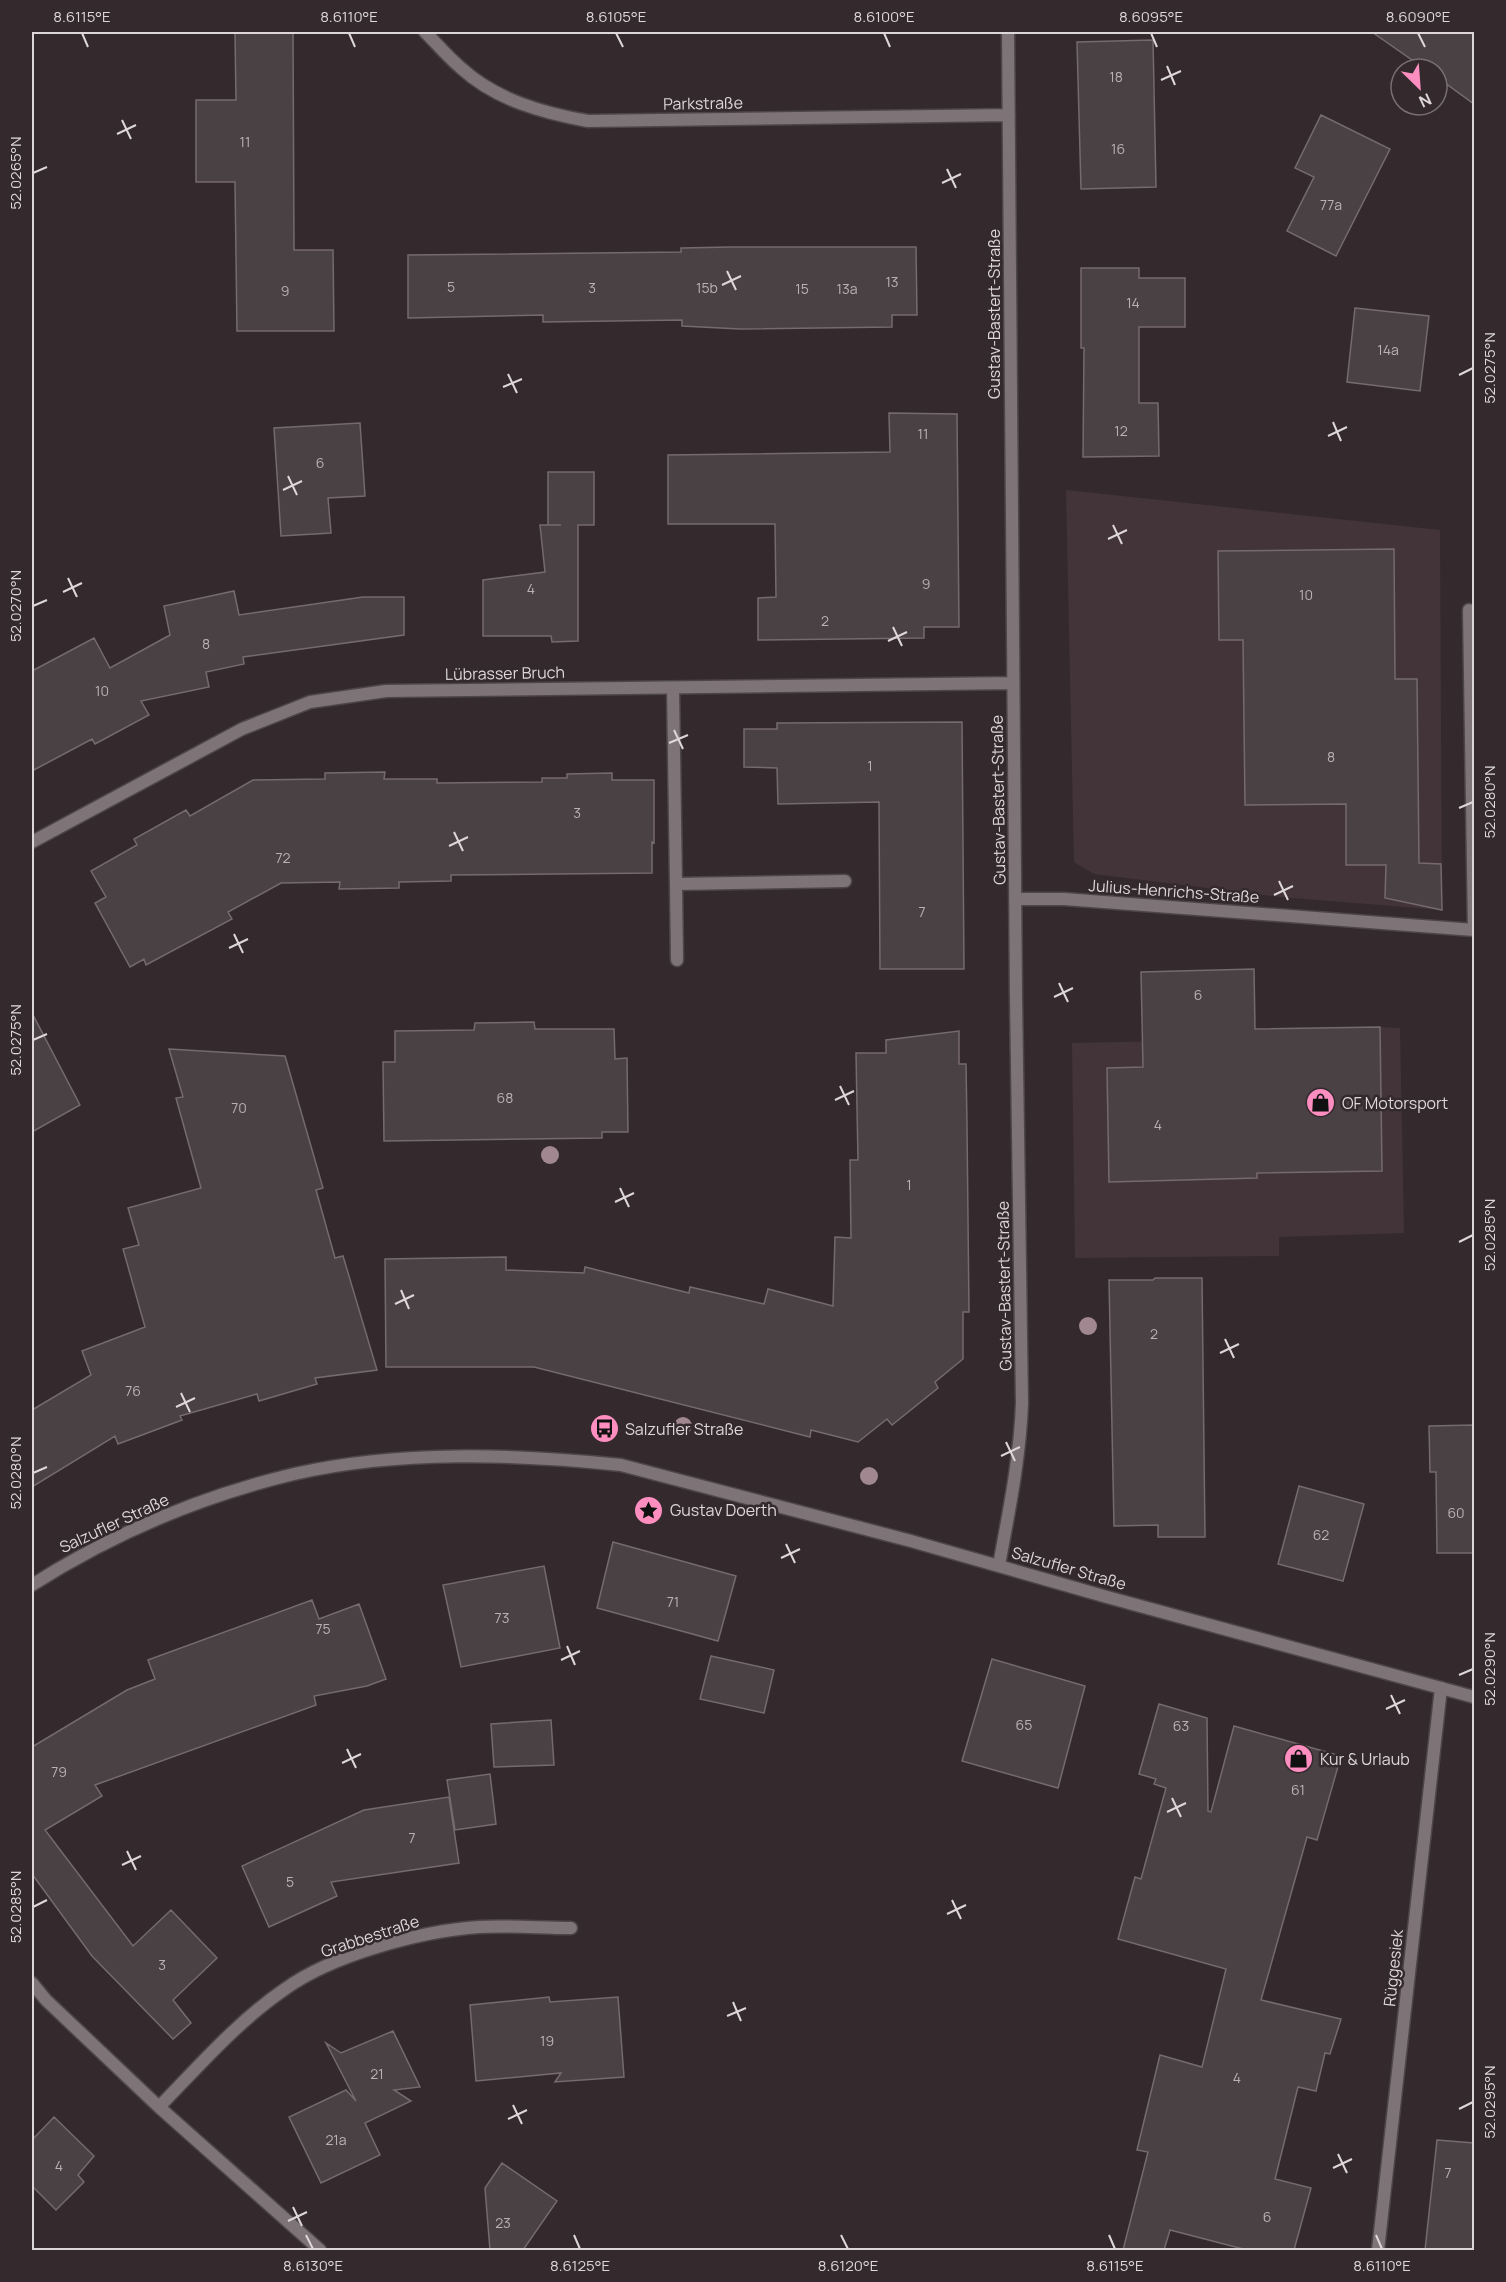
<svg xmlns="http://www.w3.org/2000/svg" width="1506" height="2282" font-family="Manrope,sans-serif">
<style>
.built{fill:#43343a}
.building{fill:#4a4144;stroke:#756a6e;stroke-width:1.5}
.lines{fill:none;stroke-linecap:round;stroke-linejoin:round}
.service-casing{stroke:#4d4649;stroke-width:15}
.minor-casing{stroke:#4d4649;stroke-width:15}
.tertiary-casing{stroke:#4d4649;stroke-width:15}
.service{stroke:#7e7377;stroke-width:12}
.minor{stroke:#7e7377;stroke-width:12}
.tertiary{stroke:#7e7377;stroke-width:12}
.tree{fill:#a08790}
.ticks{fill:none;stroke:#ddd7d9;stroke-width:2}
.labels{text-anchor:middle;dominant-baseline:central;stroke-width:5;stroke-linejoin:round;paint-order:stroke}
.number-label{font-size:14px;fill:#b8b2b4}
.street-label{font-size:16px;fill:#ddd7d9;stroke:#342a2e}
.poi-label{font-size:16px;fill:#ddd7d9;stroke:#342a2e;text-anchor:start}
.neatline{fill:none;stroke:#ddd7d9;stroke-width:2}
.ticks-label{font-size:15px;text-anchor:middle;fill:#ddd7d9}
</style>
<rect width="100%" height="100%" fill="#342a2e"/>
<path class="built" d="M 1066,490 L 1440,530 L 1442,910 L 1281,897 L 1094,874 L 1074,862 Z
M 1380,1027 L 1400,1028 L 1404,1233 L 1279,1237 L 1279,1256 L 1075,1258 L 1072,1043 L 1167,1041 Z"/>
<path class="building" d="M 235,32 L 293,32 L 294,250 L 333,250 L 334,331 L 237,331 L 235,182 L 196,182 L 196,100 L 236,100 Z
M 1372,32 L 1474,32 L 1474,104 L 1437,77 L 1437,69 L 1425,69 Z
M 1153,40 L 1156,187 L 1081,189 L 1077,42 Z
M 1321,115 L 1390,149 L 1336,256 L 1287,231 L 1314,177 L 1295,168 Z
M 731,247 L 916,247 L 917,315 L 892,315 L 892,327 L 740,329 L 682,326 L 682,320 L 543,322 L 543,315 L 408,318 L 408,255 L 681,252 L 681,248 Z
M 1081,268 L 1139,268 L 1139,278 L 1185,278 L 1185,327 L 1139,327 L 1139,403 L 1158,403 L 1159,456 L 1083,457 L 1084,348 L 1081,348 Z
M 1355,308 L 1429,316 L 1420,391 L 1347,382 Z
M 889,413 L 957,414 L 959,627 L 924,627 L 924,638 L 758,640 L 758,598 L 776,597 L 775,524 L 668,524 L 668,455 L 890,452 Z
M 360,423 L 365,496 L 328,498 L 331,533 L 281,536 L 274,428 Z
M 548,472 L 594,472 L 594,525 L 578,525 L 578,641 L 552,642 L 551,636 L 483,636 L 483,580 L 545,572 L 540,525 L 561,525 L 548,525 Z
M 1394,549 L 1395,679 L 1417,679 L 1419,863 L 1441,864 L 1442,910 L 1385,898 L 1386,865 L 1346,865 L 1346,804 L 1245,805 L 1243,640 L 1219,640 L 1218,551 Z
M 234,591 L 239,615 L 363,597 L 404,597 L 404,635 L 243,657 L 244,664 L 206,672 L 209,687 L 141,701 L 149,715 L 95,744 L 92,739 L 32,771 L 32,671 L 94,638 L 110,668 L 170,635 L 164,606 Z
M 962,722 L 964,969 L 880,969 L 879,802 L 778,804 L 777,768 L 744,767 L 744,729 L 777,729 L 777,723 Z
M 385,772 L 384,779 L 437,779 L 437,783 L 542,782 L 542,778 L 567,778 L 567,774 L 612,773 L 612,780 L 654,780 L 654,843 L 652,842 L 652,873 L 451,875 L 451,881 L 399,882 L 399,888 L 339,889 L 340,882 L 281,883 L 228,912 L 232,919 L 146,965 L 144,959 L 130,967 L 95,903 L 106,897 L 91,871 L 137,845 L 134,839 L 186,810 L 190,816 L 253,780 L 325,779 L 325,773 Z
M 1254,969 L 1255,1029 L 1380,1027 L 1382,1171 L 1257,1173 L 1257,1178 L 1109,1182 L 1107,1068 L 1143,1067 L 1141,972 Z
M 32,1013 L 80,1105 L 32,1132 Z
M 534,1022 L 535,1029 L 614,1029 L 615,1059 L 627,1058 L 628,1132 L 602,1132 L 602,1138 L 384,1141 L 383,1062 L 395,1062 L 395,1031 L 474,1030 L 475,1023 Z
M 959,1031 L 959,1064 L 966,1064 L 967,1125 L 969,1312 L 963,1312 L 963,1359 L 935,1382 L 938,1388 L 892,1425 L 887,1419 L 858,1442 L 811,1430 L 810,1437 L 534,1367 L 386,1367 L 385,1259 L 506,1257 L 506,1270 L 584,1273 L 585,1267 L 689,1293 L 690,1287 L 764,1304 L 768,1289 L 833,1306 L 835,1237 L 851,1238 L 850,1160 L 858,1160 L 856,1053 L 886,1053 L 886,1040 Z
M 169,1049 L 285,1056 L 323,1188 L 316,1190 L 335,1258 L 343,1256 L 377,1370 L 315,1378 L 317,1384 L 259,1401 L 257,1394 L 180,1416 L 182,1420 L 118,1444 L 115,1436 L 32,1487 L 32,1410 L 91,1375 L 82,1351 L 145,1327 L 123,1249 L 139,1245 L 128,1208 L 201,1188 L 176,1098 L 183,1097 Z
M 1155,1278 L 1202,1278 L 1205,1537 L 1158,1537 L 1158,1525 L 1114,1526 L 1109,1280 L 1153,1280 Z
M 1474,1425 L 1474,1553 L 1437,1553 L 1436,1472 L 1430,1472 L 1429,1426 Z
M 1299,1486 L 1364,1504 L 1343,1581 L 1278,1564 Z
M 613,1542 L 736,1576 L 718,1641 L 597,1608 Z
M 544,1566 L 560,1648 L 461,1667 L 443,1585 Z
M 312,1600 L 319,1619 L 359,1604 L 386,1679 L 367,1686 L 314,1696 L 316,1705 L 95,1785 L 102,1796 L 45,1830 L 133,1946 L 171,1910 L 217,1958 L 173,2000 L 191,2023 L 173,2039 L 92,1956 L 32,1874 L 32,1747 L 127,1690 L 155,1679 L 148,1660 Z
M 711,1656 L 774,1670 L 764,1713 L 700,1699 Z
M 992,1659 L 1085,1686 L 1058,1788 L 962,1761 Z
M 1159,1704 L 1207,1718 L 1208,1811 L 1211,1812 L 1234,1726 L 1341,1756 L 1317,1840 L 1307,1837 L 1261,2000 L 1341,2019 L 1330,2054 L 1325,2053 L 1316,2091 L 1298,2087 L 1275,2179 L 1311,2188 L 1294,2250 L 1247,2250 L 1170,2230 L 1164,2250 L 1123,2250 L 1148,2152 L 1137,2150 L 1160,2055 L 1202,2067 L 1226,1969 L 1118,1939 L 1135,1877 L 1141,1879 L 1166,1788 L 1154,1784 L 1156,1779 L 1139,1774 Z
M 551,1720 L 554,1765 L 494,1767 L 491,1724 Z
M 490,1774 L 496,1824 L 455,1830 L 447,1780 Z
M 449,1797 L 459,1863 L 331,1882 L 337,1896 L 269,1927 L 242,1866 L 364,1810 Z
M 549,1997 L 550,2002 L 618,1997 L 624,2077 L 555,2082 L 561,2073 L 476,2081 L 470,2005 Z
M 393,2031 L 420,2087 L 394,2090 L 411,2101 L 365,2123 L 380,2155 L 321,2183 L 289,2117 L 346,2090 L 356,2101 L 326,2043 L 341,2053 Z
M 54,2117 L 94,2156 L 78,2175 L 84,2182 L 56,2210 L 32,2186 L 32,2140 Z
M 1437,2140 L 1474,2143 L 1474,2250 L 1425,2250 Z
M 502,2163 L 557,2201 L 523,2250 L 490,2250 L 485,2188 Z"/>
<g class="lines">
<defs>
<path id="service" d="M 673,688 L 676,884
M 677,960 L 676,884 L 845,881"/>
<path id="minor" d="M 425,32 C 437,44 448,57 461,68 C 496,100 543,113 588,121 L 1009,115
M 1469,610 L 1474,930
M 32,842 L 242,729 L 310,702 L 386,691 L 1013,683
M 1015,899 L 1064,899 L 1474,930
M 999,1565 C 1009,1511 1020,1458 1022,1403 L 1016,997 L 1008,32
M 32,1983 L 46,2000 L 159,2107 L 320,2250
M 159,2107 C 199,2066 238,2021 285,1989 C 332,1955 421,1931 479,1927 C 509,1925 541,1928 571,1928
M 1378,2250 L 1441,1688"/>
<path id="tertiary" d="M 32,1585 C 112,1534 202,1496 294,1474 C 399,1450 515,1454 621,1465 L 911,1541 L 1107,1597 L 1474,1697"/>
</defs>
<use href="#service" class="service-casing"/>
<use href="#minor" class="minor-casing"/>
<use href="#tertiary" class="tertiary-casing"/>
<use href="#service" class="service"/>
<use href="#minor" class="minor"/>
<use href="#tertiary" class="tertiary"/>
</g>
<g class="tree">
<circle cx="550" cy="1155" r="9"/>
<circle cx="1088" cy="1326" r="9"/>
<circle cx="683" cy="1426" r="9"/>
<circle cx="869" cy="1476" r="9"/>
</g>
<path class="ticks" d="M 82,33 L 88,47M 349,33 L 355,47M 616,33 L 623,47M 884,33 L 890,47M 1151,33 L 1157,47M 1418,33 L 1425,47M 1167,66 L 1175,85M 1161,80 L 1181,71M 122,120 L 131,139M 117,134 L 136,125M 947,169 L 956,188M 33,173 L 47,167M 942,183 L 961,174M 727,271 L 736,290M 722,285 L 741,276M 508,374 L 517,393M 1459,375 L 1473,368M 503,387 L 522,379M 1333,422 L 1341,441M 1328,436 L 1347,427M 288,476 L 297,495M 283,490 L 302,481M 1113,525 L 1122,544M 1108,539 L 1127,530M 68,578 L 77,597M 63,592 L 82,583M 33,606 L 47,600M 893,627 L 902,646M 888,641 L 907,632M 674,730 L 683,749M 669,743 L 688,735M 1459,808 L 1473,802M 454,832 L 463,851M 449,846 L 468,837M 1279,881 L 1288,900M 1274,895 L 1293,886M 234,934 L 243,953M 229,948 L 248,939M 1059,983 L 1068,1002M 1054,997 L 1073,988M 33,1040 L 47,1034M 840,1086 L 849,1105M 835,1100 L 854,1091M 620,1188 L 629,1207M 615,1202 L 634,1193M 1459,1242 L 1473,1235M 401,1290 L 409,1309M 395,1304 L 414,1295M 1225,1339 L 1234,1358M 1220,1353 L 1239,1344M 181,1393 L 190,1412M 176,1407 L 195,1398M 1006,1442 L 1015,1461M 1001,1456 L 1020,1447M 33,1473 L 47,1467M 786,1544 L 795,1563M 781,1558 L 800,1549M 567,1646 L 575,1665M 561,1660 L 580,1651M 1459,1675 L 1473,1669M 1391,1695 L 1400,1714M 1386,1709 L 1405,1700M 347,1749 L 356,1768M 342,1763 L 361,1754M 1172,1798 L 1181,1817M 1167,1812 L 1186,1803M 127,1851 L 136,1870M 122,1865 L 141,1856M 952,1900 L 961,1919M 33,1907 L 47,1900M 947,1914 L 966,1905M 733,2002 L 741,2021M 727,2016 L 746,2008M 513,2105 L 522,2124M 1459,2109 L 1473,2102M 508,2119 L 527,2110M 1338,2154 L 1347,2173M 1333,2168 L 1352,2159M 293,2207 L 302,2226M 288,2221 L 307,2212M 306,2235 L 313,2249M 574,2235 L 580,2249M 841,2235 L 848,2249M 1109,2235 L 1115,2249M 1376,2235 L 1382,2249"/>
<defs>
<symbol id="shop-disc" viewBox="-11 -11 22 22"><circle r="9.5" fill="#fd8ebf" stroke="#342a2e"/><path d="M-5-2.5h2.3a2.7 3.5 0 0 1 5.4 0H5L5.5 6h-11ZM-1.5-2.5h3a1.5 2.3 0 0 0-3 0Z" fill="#111"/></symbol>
<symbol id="bus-disc" viewBox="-11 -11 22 22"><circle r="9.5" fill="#fd8ebf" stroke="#342a2e"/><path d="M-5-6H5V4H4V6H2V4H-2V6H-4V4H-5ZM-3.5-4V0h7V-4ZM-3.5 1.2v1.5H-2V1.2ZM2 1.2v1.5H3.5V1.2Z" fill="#111"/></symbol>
<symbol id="sight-disc" viewBox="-11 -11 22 22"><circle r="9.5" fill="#fd8ebf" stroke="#342a2e"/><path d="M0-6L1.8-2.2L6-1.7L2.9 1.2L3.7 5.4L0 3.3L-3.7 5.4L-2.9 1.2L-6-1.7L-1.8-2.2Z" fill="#111"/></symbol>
</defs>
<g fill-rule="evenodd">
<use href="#shop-disc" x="1304" y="1086" width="33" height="33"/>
<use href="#bus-disc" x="588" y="1412" width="33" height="33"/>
<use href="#sight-disc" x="632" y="1494" width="33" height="33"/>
<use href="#shop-disc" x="1282" y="1742" width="33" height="33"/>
</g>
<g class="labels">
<g class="number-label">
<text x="1116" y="76">18</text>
<text x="245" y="141">11</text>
<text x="1118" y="148">16</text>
<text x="1331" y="204">77a</text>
<text x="892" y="281">13</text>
<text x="451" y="286">5</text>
<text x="592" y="287">3</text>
<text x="707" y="287">15b</text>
<text x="802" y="288">15</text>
<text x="847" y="288">13a</text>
<text x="285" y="290">9</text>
<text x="1133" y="302">14</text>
<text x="1388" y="349">14a</text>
<text x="1121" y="430">12</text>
<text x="923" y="433">11</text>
<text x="320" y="462">6</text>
<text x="926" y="583">9</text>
<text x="531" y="588">4</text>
<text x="1306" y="594">10</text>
<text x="825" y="620">2</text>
<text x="206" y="643">8</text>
<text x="102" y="690">10</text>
<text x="1331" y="756">8</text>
<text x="870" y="765">1</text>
<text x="577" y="812">3</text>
<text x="283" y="857">72</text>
<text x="922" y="911">7</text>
<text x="1198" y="994">6</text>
<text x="505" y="1097">68</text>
<text x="239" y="1107">70</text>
<text x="1158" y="1124">4</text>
<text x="909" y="1184">1</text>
<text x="1154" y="1333">2</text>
<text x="133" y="1390">76</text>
<text x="1456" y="1512">60</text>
<text x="1321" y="1534">62</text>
<text x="673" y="1601">71</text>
<text x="502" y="1617">73</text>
<text x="323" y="1628">75</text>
<text x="1024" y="1724">65</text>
<text x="1181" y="1725">63</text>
<text x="59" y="1771">79</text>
<text x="1298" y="1789">61</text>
<text x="412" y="1837">7</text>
<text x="290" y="1881">5</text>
<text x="162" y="1964">3</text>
<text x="547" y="2040">19</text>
<text x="377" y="2073">21</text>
<text x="1237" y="2077">4</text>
<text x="336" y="2139">21a</text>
<text x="59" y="2165">4</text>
<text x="1448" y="2172">7</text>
<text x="1267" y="2216">6</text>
<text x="503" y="2222">23</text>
</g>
<g class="street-label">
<text transform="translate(703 103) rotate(-1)">Parkstraße</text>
<text transform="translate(994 314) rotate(-90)">Gustav-Bastert-Straße</text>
<text transform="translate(505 673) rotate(-1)">Lübrasser Bruch</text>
<text transform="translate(998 800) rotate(-91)">Gustav-Bastert-Straße</text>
<text transform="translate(1174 891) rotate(4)">Julius-Henrichs-Straße</text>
<text transform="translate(1004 1286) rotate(-91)">Gustav-Bastert-Straße</text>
<text transform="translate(114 1523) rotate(-25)">Salzufler Straße</text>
<text transform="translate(1069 1568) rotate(16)">Salzufler Straße</text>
<text transform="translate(370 1936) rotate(-18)">Grabbestraße</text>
<text transform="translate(1393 1968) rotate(-84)">Rüggesiek</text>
</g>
<g class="poi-label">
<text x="1342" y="1103">OF Motorsport</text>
<text x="625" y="1429">Salzufler Straße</text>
<text x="670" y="1510">Gustav Doerth</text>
<text x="1320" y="1759">Kur &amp; Urlaub</text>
</g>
</g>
<rect width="1506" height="2282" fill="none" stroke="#342a2e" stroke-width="66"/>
<g transform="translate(1419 87) rotate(155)"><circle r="28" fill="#342a2e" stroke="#786f72" stroke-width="1.5"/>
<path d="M0-4.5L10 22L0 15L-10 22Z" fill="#fd8ebf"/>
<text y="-9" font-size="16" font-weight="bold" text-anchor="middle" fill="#ddd7d9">N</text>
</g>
<rect x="33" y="33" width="1440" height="2216" class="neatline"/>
<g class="ticks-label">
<text x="82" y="22">8.6115°E</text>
<text x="349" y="22">8.6110°E</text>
<text x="616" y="22">8.6105°E</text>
<text x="884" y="22">8.6100°E</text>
<text x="1151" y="22">8.6095°E</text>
<text x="1418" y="22">8.6090°E</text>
<text transform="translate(16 173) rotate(-90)" y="5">52.0265°N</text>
<text transform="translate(1490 368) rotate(-90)" y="5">52.0275°N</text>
<text transform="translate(16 606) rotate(-90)" y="5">52.0270°N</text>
<text transform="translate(1490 802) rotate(-90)" y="5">52.0280°N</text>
<text transform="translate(16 1040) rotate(-90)" y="5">52.0275°N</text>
<text transform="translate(1490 1235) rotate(-90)" y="5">52.0285°N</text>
<text transform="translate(16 1473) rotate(-90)" y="5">52.0280°N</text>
<text transform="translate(1490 1669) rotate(-90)" y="5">52.0290°N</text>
<text transform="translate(16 1907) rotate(-90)" y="5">52.0285°N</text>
<text transform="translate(1490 2102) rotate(-90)" y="5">52.0295°N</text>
<text x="313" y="2271">8.6130°E</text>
<text x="580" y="2271">8.6125°E</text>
<text x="848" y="2271">8.6120°E</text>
<text x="1115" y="2271">8.6115°E</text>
<text x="1382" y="2271">8.6110°E</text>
</g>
</svg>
